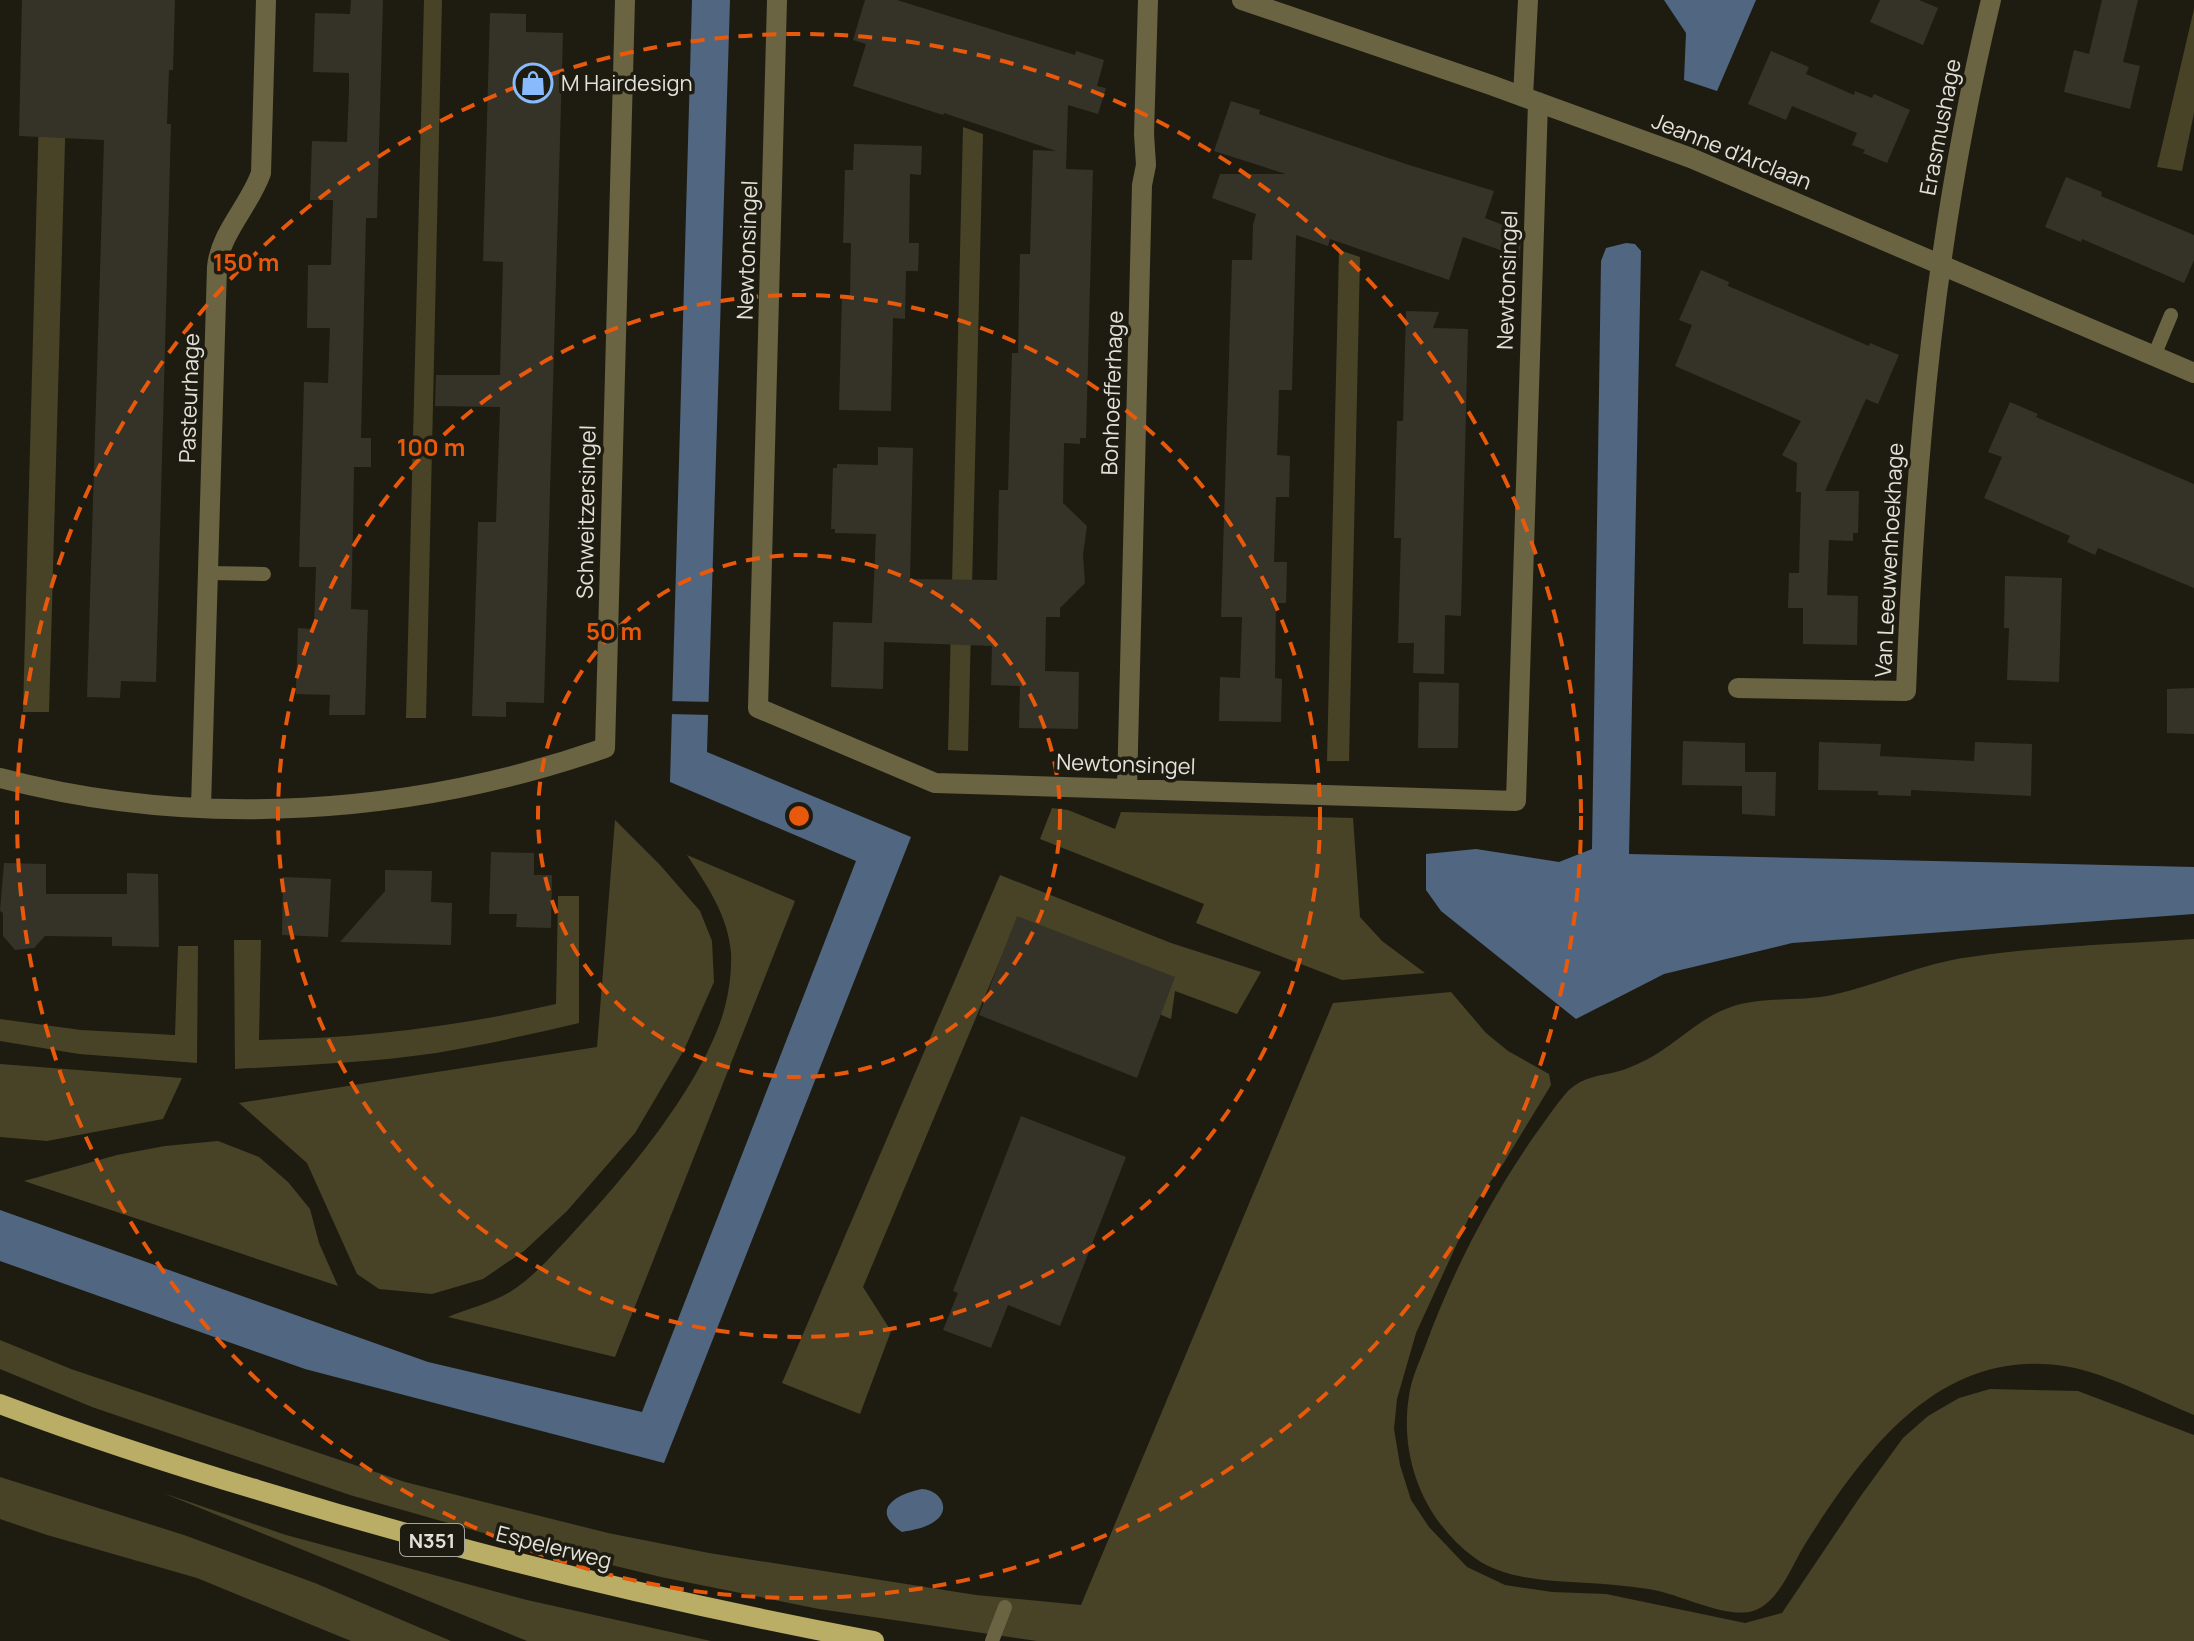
<svg xmlns="http://www.w3.org/2000/svg" width="2194" height="1641" font-family="Manrope,sans-serif">
<style>
.green{fill:#484326}
.water{fill:#516681}
.pier{fill:#1e1c11}
.building{fill:#353328}
.lines{fill:none;stroke-linecap:round;stroke-linejoin:round}
.lane{stroke:#6a6442;stroke-width:14}
.street{stroke:#6a6442;stroke-width:20}
.primary{stroke:#baad65;stroke-width:20}
.ring{fill:none;stroke:#e8590c;stroke-width:4;stroke-dasharray:14 10}
.labels{text-anchor:middle;dominant-baseline:central;stroke-width:7;stroke-linejoin:round;paint-order:stroke}
.shield{fill:#1e1c11;stroke:#a7a69e;stroke-width:2}
.shield-label{font-size:20px;font-weight:bold;fill:#e2e1da}
.poi-label{font-size:22px;fill:#e2e1da;stroke:#1e1c11;text-anchor:start}
.street-label{font-size:22px;fill:#e2e1da;stroke:#1e1c11}
.centre{fill:#e8590c;stroke:#1e1c11;stroke-width:4}
.ring-label{font-size:24px;text-anchor:middle;font-weight:bold;fill:#e8590c;stroke:#1e1c11;stroke-width:7;stroke-linejoin:round;paint-order:stroke}
</style>
<rect width="100%" height="100%" fill="#1e1c11"/>
<path class="green" d="M 42,0 L 69,0 L 49,712 L 23,712 Z
M 424,0 L 442,0 L 426,718 L 406,718 Z
M 2194,9 L 2194,113 L 2182,171 L 2157,167 Z
M 963,127 L 983,134 L 968,751 L 948,750 Z
M 1339,250 L 1360,257 L 1349,761 L 1327,761 Z
M 1052,808 L 1068,810 L 1115,829 L 1121,812 L 1353,818 L 1360,917 L 1382,941 L 1425,973 L 1342,980 L 1196,923 L 1204,904 L 1040,839 Z
M 615,820 L 661,866 L 700,911 L 712,941 L 714,982 L 684,1050 L 635,1133 L 567,1211 L 524,1251 L 483,1279 L 432,1294 L 379,1289 L 357,1274 L 307,1163 L 239,1103 L 597,1047 Z
M 687,855 L 795,901 L 615,1357 L 448,1317 C 467,1309 491,1303 510,1292 C 534,1277 553,1254 572,1234 C 625,1177 695,1094 721,1020 C 728,1000 732,974 731,953 C 728,915 707,886 687,855 Z
M 1000,875 L 1171,943 L 1261,972 L 1237,1014 L 1175,991 L 1171,1019 L 1038,963 L 1014,927 L 863,1287 L 891,1331 L 860,1414 L 782,1383 Z
M 558,896 L 579,896 L 579,1023 C 532,1034 484,1045 436,1053 C 369,1063 302,1065 235,1069 L 234,940 L 261,940 L 259,1040 C 363,1038 456,1027 556,1004 Z
M 2194,939 L 2194,1415 C 2158,1400 2107,1374 2070,1367 C 1943,1344 1867,1447 1807,1541 C 1792,1564 1780,1602 1753,1611 C 1727,1619 1681,1595 1654,1590 C 1644,1588 1634,1587 1624,1586 C 1578,1580 1513,1586 1475,1558 C 1424,1521 1399,1458 1409,1396 C 1411,1379 1419,1363 1425,1347 C 1452,1273 1487,1205 1532,1139 C 1544,1123 1555,1105 1569,1090 C 1583,1077 1598,1076 1616,1072 C 1625,1070 1635,1065 1644,1061 C 1675,1046 1698,1018 1731,1007 C 1763,996 1799,1002 1832,995 C 1878,985 1922,963 1970,957 C 2044,946 2120,944 2194,939 Z
M 178,946 L 198,946 L 197,1063 L 79,1054 L 0,1041 L 0,1019 L 81,1030 L 175,1035 Z
M 1451,992 L 1486,1033 L 1508,1051 L 1549,1074 L 1551,1085 L 1503,1164 L 1476,1202 L 1416,1333 L 1397,1399 L 1394,1429 L 1400,1465 L 1411,1500 L 1429,1527 L 1467,1567 L 1505,1585 L 1552,1592 L 1606,1594 L 1745,1623 L 1782,1613 L 1860,1497 L 1903,1438 L 1928,1416 L 1959,1398 L 1990,1389 L 2078,1391 L 2194,1435 L 2194,1641 L 1037,1641 L 819,1609 L 661,1577 L 508,1540 L 350,1495 L 92,1407 L 0,1369 L 0,1340 L 71,1369 L 405,1482 L 608,1533 L 709,1553 L 976,1595 L 1081,1605 L 1333,1003 Z
M 0,1064 L 182,1078 L 163,1119 L 47,1141 L 0,1137 Z
M 218,1141 L 259,1157 L 288,1182 L 310,1209 L 319,1243 L 338,1286 L 24,1181 L 117,1155 L 165,1146 Z
M 0,1477 L 184,1535 L 315,1583 L 451,1641 L 351,1641 L 197,1578 L 47,1535 L 0,1519 Z
M 163,1493 L 286,1535 L 527,1600 L 711,1641 L 527,1641 Z"/>
<path class="water" d="M 692,0 L 730,0 L 707,752 L 911,837 L 664,1463 L 305,1369 L 0,1261 L 0,1210 L 428,1362 L 642,1412 L 856,861 L 670,782 Z
M 1664,0 L 1756,0 L 1717,91 L 1684,80 L 1686,33 Z
M 1626,243 L 1635,244 L 1641,251 L 1629,854 L 2194,867 L 2194,914 L 1792,943 L 1664,974 L 1576,1019 L 1441,911 L 1426,890 L 1426,854 L 1476,849 L 1559,862 L 1592,849 L 1601,261 L 1606,248 Z
M 922,1489 C 940,1490 952,1509 935,1521 C 926,1528 913,1530 902,1532 C 869,1510 896,1494 922,1489 Z"/>
<path class="pier" d="M 668,701 L 713,702 L 712,715 L 668,714 Z"/>
<path class="building" d="M 22,0 L 175,0 L 173,70 L 169,70 L 167,124 L 171,124 L 156,682 L 121,681 L 120,698 L 87,697 L 104,140 L 19,136 Z
M 351,0 L 383,0 L 377,218 L 366,218 L 361,438 L 371,438 L 371,467 L 354,467 L 353,530 L 351,609 L 368,610 L 365,715 L 329,715 L 330,695 L 296,694 L 296,688 L 298,628 L 314,629 L 316,567 L 299,567 L 304,382 L 328,383 L 330,328 L 307,328 L 308,265 L 331,265 L 333,200 L 310,200 L 312,141 L 347,142 L 349,89 L 349,73 L 313,72 L 315,13 L 350,14 Z
M 865,0 L 897,0 L 1075,55 L 1076,51 L 1104,60 L 1097,86 L 1106,88 L 1098,114 L 1068,105 L 1066,169 L 1093,170 L 1086,438 L 1080,438 L 1080,444 L 1064,443 L 1063,503 L 1087,526 L 1083,555 L 1085,583 L 1060,608 L 1060,617 L 1046,617 L 1045,671 L 1079,672 L 1078,729 L 1019,728 L 1020,686 L 991,685 L 992,646 L 884,642 L 883,689 L 831,687 L 833,622 L 872,623 L 876,534 L 835,533 L 835,529 L 831,529 L 833,468 L 837,468 L 837,464 L 878,465 L 878,447 L 913,448 L 910,579 L 997,580 L 999,490 L 1008,490 L 1012,353 L 1018,353 L 1020,254 L 1030,254 L 1033,150 L 1056,151 L 944,113 L 943,115 L 853,86 L 866,44 L 853,40 Z
M 1880,0 L 1919,0 L 1938,8 L 1923,45 L 1870,22 Z
M 2102,0 L 2138,0 L 2123,62 L 2140,66 L 2130,109 L 2064,92 L 2074,50 L 2089,54 Z
M 490,13 L 526,14 L 526,32 L 563,33 L 544,703 L 506,702 L 506,717 L 472,716 L 478,522 L 496,522 L 500,407 L 435,406 L 436,375 L 500,375 L 503,262 L 483,261 Z
M 1771,51 L 1809,67 L 1806,74 L 1854,95 L 1855,91 L 1872,98 L 1874,94 L 1910,110 L 1887,163 L 1863,153 L 1865,150 L 1852,145 L 1857,133 L 1792,106 L 1786,120 L 1748,104 Z
M 1231,101 L 1260,110 L 1259,114 L 1406,164 L 1494,191 L 1485,218 L 1521,232 L 1520,257 L 1463,237 L 1449,280 L 1330,239 L 1328,246 L 1296,235 L 1292,390 L 1279,390 L 1278,429 L 1277,455 L 1290,456 L 1289,497 L 1276,497 L 1274,562 L 1287,562 L 1286,603 L 1276,603 L 1275,678 L 1282,679 L 1281,722 L 1219,721 L 1220,677 L 1240,678 L 1242,617 L 1221,617 L 1232,260 L 1252,260 L 1253,225 L 1256,214 L 1212,198 L 1220,174 L 1286,174 L 1214,151 Z
M 854,144 L 922,146 L 921,175 L 910,174 L 909,243 L 919,243 L 918,271 L 906,271 L 905,319 L 893,318 L 891,411 L 839,410 L 842,295 L 850,295 L 851,243 L 843,243 L 845,170 L 853,170 Z
M 2066,177 L 2102,192 L 2101,196 L 2194,235 L 2194,260 L 2184,283 L 2082,239 L 2081,242 L 2045,227 Z
M 1701,270 L 1729,282 L 1728,286 L 1789,312 L 1869,346 L 1870,343 L 1899,355 L 1878,404 L 1866,399 L 1825,491 L 1859,491 L 1858,533 L 1853,533 L 1853,541 L 1829,540 L 1827,595 L 1858,596 L 1857,645 L 1803,644 L 1803,608 L 1788,608 L 1789,573 L 1799,573 L 1801,492 L 1796,492 L 1797,463 L 1782,455 L 1801,421 L 1675,366 L 1692,325 L 1679,320 Z
M 1406,311 L 1439,312 L 1433,328 L 1468,329 L 1461,616 L 1445,615 L 1444,674 L 1413,673 L 1414,643 L 1398,643 L 1401,538 L 1394,538 L 1396,456 L 1397,421 L 1403,421 Z
M 2010,402 L 2038,414 L 2036,417 L 2194,484 L 2194,588 L 2098,548 L 2095,555 L 2067,542 L 2070,536 L 1984,498 L 2002,457 L 1988,452 Z
M 2005,576 L 2062,578 L 2059,682 L 2007,680 L 2009,628 L 2004,628 Z
M 1419,682 L 1459,683 L 1458,748 L 1418,748 Z
M 2194,688 L 2194,734 L 2167,733 L 2167,689 Z
M 1683,741 L 1745,743 L 1745,772 L 1776,772 L 1775,816 L 1742,814 L 1742,786 L 1682,785 Z
M 1819,742 L 1881,744 L 1880,756 L 1974,761 L 1975,742 L 2032,744 L 2031,796 L 1911,790 L 1911,796 L 1878,795 L 1878,791 L 1818,790 Z
M 491,852 L 534,853 L 534,875 L 552,875 L 551,928 L 516,927 L 517,914 L 489,914 Z
M 4,863 L 46,864 L 46,894 L 127,894 L 127,873 L 158,874 L 159,947 L 112,946 L 112,937 L 45,936 L 34,948 L 15,950 L 3,936 L 3,913 L 0,911 Z
M 385,870 L 432,871 L 431,902 L 452,903 L 451,945 L 340,942 L 385,891 Z
M 283,877 L 331,879 L 328,937 L 282,935 Z
M 1017,916 L 1175,977 L 1137,1078 L 979,1015 Z
M 1021,1116 L 1126,1157 L 1060,1326 L 1008,1305 L 991,1348 L 943,1330 L 958,1293 L 953,1291 Z"/>
<g class="lines">
<path class="lane" d="M 2154,356 L 2171,315
M 207,573 L 264,574
M 992,1641 L 1005,1607"/>
<path class="street" d="M 777,0 L 758,708 L 935,783 L 1516,801 L 1538,102
M 1242,0 L 1491,85 L 1691,158 L 2194,373
M 1523,97 L 1528,0
M 1738,688 L 1906,691 C 1915,454 1935,231 1991,0
M 0,778 C 197,830 413,815 605,748 L 625,0
M 1127,788 L 1142,185 L 1146,165 L 1144,134 L 1148,0
M 201,807 L 217,267 C 220,233 250,205 261,173 L 266,0"/>
<path class="primary" d="M 0,1404 C 85,1436 171,1464 258,1490 C 460,1552 666,1602 874,1641"/>
</g>
<g class="ring">
<circle cx="799" cy="816" r="261"/>
<circle cx="799" cy="816" r="521"/>
<circle cx="799" cy="816" r="782"/>
</g>
<defs>
<symbol id="shop-ring" viewBox="-11 -11 22 22"><circle r="9.5" fill="#1e1c11" stroke="#88bafc" stroke-width="1.5"/><path d="M-5-2.5h2.3a2.7 3.5 0 0 1 5.4 0H5L5.5 6h-11ZM-1.5-2.5h3a1.5 2.3 0 0 0-3 0Z" fill="#88bafc"/></symbol>
</defs>
<g fill-rule="evenodd">
<use href="#shop-ring" x="511" y="61" width="44" height="44"/>
</g>
<g class="labels">
<rect class="shield" x="400" y="1524" width="64" height="32" rx="6"/>
<g class="shield-label">
<text x="432" y="1540">N351</text>
</g>
<g class="poi-label">
<text x="561" y="83">M Hairdesign</text>
</g>
<g class="street-label">
<text transform="translate(1940 127) rotate(-79)">Erasmushage</text>
<text transform="translate(1732 151) rotate(22)">Jeanne d'Arclaan</text>
<text transform="translate(747 250) rotate(-88)">Newtonsingel</text>
<text transform="translate(1507 280) rotate(-88)">Newtonsingel</text>
<text transform="translate(1112 393) rotate(-88)">Bonhoefferhage</text>
<text transform="translate(189 398) rotate(-88)">Pasteurhage</text>
<text transform="translate(586 512) rotate(-89)">Schweitzersingel</text>
<text transform="translate(1889 560) rotate(-87)">Van Leeuwenhoekhage</text>
<text transform="translate(1126 764) rotate(2)">Newtonsingel</text>
<text transform="translate(554 1547) rotate(14)">Espelerweg</text>
</g>
</g>
<circle cx="799" cy="816" r="12" class="centre"/>
<g class="ring-label">
<text x="246" y="271">150 m</text>
<text x="431" y="456">100 m</text>
<text x="614" y="640">50 m</text>
</g>
</svg>
